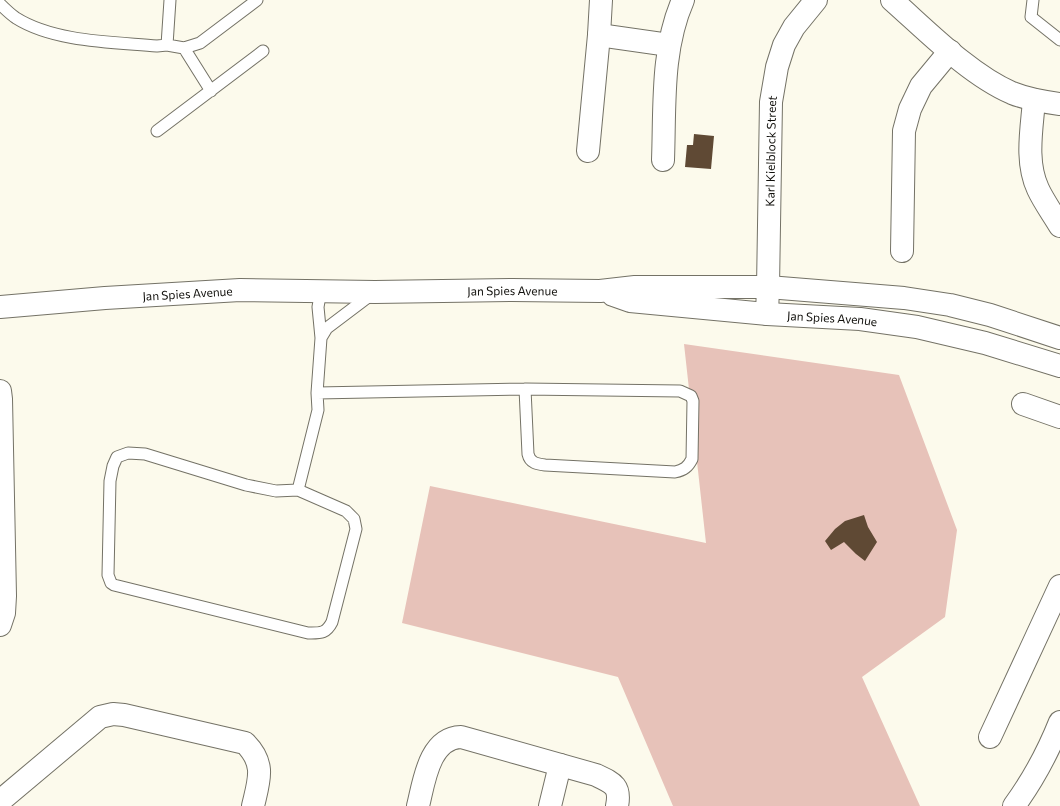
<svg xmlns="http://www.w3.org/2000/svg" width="1060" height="806" font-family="Commissioner,sans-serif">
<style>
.green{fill:#e7c2b9}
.building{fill:#5f4934}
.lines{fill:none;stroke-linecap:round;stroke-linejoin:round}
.service-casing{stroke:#747266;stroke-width:13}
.minor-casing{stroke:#747266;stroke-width:24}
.tertiary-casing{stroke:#747266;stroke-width:24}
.service{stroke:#fff;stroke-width:11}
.minor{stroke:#fff;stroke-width:22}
.tertiary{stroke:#fff;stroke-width:22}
.labels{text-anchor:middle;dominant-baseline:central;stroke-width:4;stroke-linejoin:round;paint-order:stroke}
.street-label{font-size:12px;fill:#100f0b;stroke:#fff}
</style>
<rect width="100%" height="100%" fill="#fcfaec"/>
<path class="green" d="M 684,344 L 899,375 L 957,530 L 945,617 L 862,677 L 920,806 L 673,806 L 618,677 L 402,623 L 430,486 L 706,543 Z"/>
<path class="building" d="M 694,134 L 714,136 L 711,169 L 685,167 L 687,145 L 693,145 Z
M 864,515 L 868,527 L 877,542 L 865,561 L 856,554 L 844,542 L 831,550 L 825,541 L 835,529 L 845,521 Z"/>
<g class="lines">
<defs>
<path id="service" d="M 1033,0 L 1031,17 L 1060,40
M 0,4 C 5,9 10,14 16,18 C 54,42 113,42 157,46 L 167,45 L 184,48 L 200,43 L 257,0
M 167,45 L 170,0
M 184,48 L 211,91
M 157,131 L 263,51
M 321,338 L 327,328 L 372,294
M 317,393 L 525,389 L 680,391 L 691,396 L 693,401 L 692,459 C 688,467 684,470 675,472 L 545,465 C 537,464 530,463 528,454 L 525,389
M 128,453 L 145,454 L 246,485 L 276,491 L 298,490 L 346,511 L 354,519 L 356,529 L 332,622 C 326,634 320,633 308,633 L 114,585 L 111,583 L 108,575 L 110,481 L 113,466 L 117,457 Z
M 298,490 L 318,410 L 317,393 L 321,338 L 318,307 L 321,290"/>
<g id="minor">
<path d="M 892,0 C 927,31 970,75 1012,93 C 1027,99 1044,102 1060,104"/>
<path d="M 599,35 L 669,45"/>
<path d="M 1034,100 C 1032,128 1025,161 1038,189 C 1044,202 1053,214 1060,226"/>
<path d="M 588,151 L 599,35 L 601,0"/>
<path d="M 663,160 C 665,107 661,50 683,0"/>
<path d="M 902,251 L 904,131 L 910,109 L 921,86 L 950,51"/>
<path id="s1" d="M 767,314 L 768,287 L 771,102 L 777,67 L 784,45 L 794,27 L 816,0"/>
<path d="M 0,391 L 1,399 L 5,596 L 4,613 L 0,625"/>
<path d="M 1023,404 L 1060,417"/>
<path d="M 990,737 L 1060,586"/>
<path d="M 0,801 L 100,717 L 113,714 L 124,715 L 245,743 C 266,764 259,780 253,806"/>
<path d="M 418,806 C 424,782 429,738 461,737 L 596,775 C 613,783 621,786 617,806"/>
<path d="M 550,806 L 560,765"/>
<path d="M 1014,806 C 1033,780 1048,752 1060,722"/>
</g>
<g id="tertiary">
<path id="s2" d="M 613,295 L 630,301 L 767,314 L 860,319 L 917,327 L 985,343 L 1060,366"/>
<path id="s3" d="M 0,307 L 105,298 L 240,290 L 375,292 L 512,290 L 600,291 L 635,287 L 768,287 L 904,298 L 950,305 L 990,315 L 1060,338"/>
</g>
</defs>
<use href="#service" class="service-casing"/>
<use href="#minor" class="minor-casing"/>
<use href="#tertiary" class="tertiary-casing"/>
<use href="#service" class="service"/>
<use href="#minor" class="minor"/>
<use href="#tertiary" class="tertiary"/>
</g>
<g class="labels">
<g class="street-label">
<text stroke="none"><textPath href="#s1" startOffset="163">Karl Kielblock Street</textPath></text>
<text stroke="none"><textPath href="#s3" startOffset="513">Jan Spies Avenue</textPath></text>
<text stroke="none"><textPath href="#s3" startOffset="188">Jan Spies Avenue</textPath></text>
<text stroke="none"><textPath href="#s2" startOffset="221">Jan Spies Avenue</textPath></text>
</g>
</g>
</svg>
